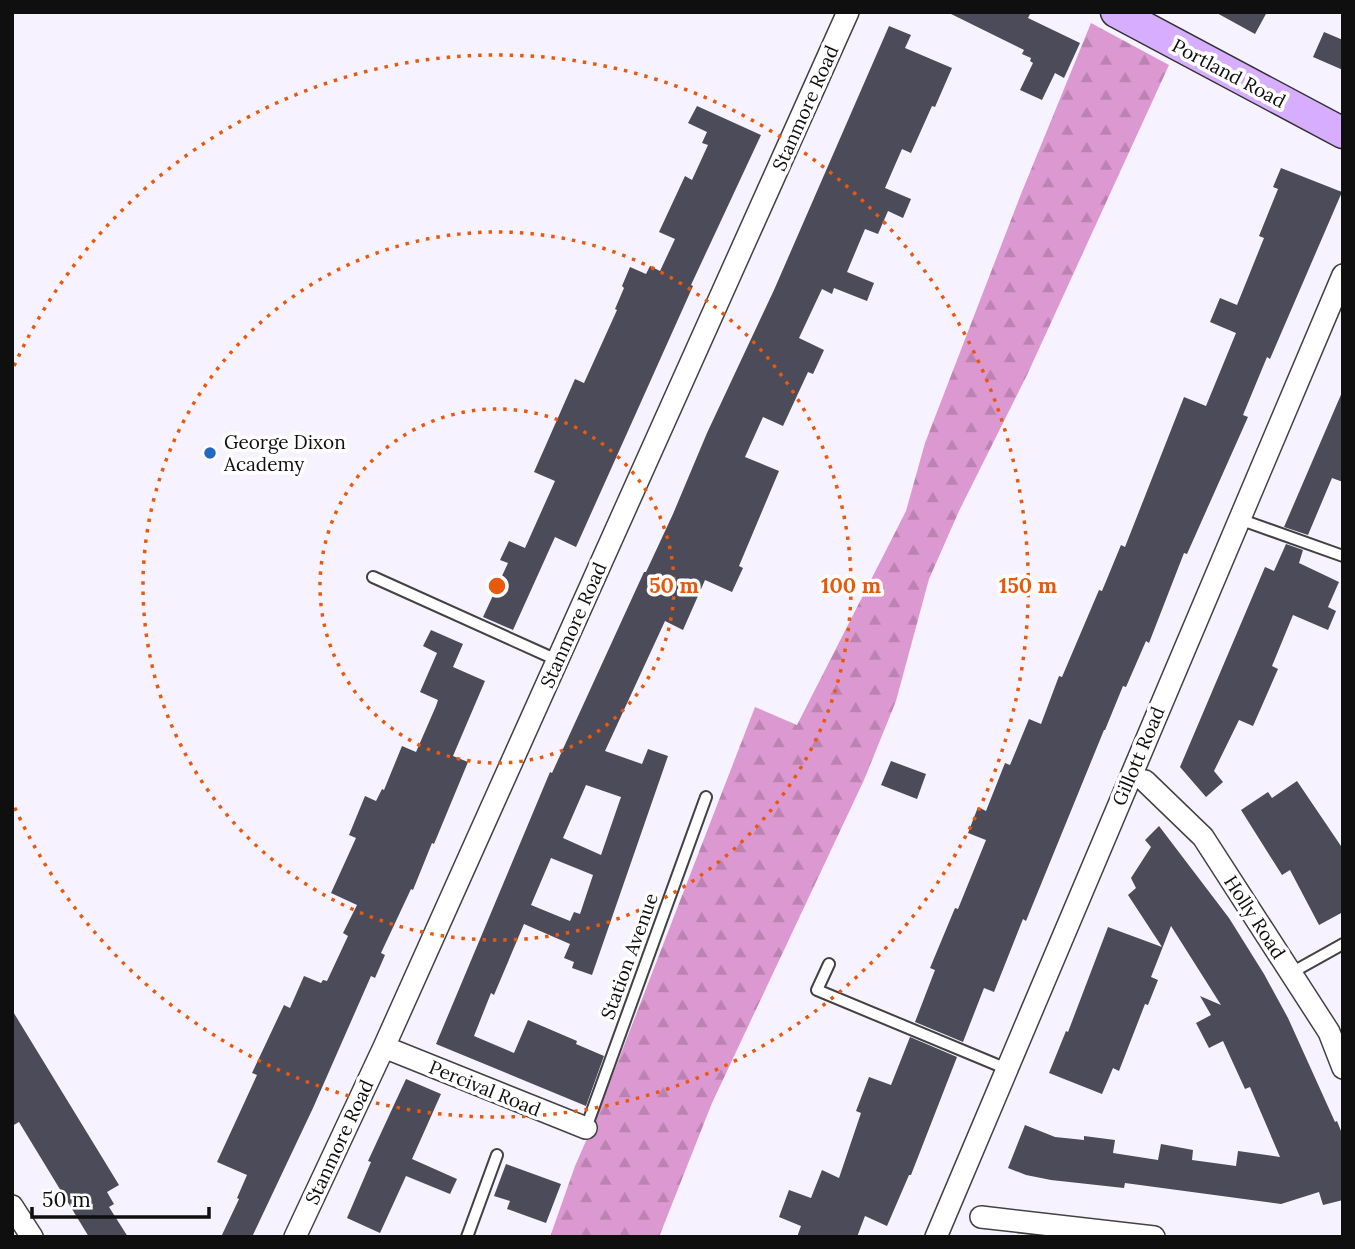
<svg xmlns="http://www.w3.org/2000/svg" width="1355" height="1249" font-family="Lora,serif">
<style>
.forest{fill:url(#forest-firs)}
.building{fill:#4b4b59;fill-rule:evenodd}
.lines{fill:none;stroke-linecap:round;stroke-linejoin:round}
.lane-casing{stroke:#424242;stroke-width:14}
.street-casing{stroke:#424242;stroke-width:24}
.secondary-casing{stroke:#313131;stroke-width:33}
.lane{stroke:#fff;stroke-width:10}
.street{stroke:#fff;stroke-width:21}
.secondary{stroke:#d6adff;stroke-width:30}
.ring{fill:none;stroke:#e8590c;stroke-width:3.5;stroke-dasharray:3.5 7}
.poi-dot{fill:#2369c4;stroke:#fff;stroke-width:2.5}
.labels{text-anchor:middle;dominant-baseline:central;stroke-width:7;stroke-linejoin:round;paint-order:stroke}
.street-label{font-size:19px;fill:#0f0f0f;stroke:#fff}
.poi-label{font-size:19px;fill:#0f0f0f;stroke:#fff;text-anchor:start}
.centre{fill:#e8590c;stroke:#fff;stroke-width:3.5}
.ring-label{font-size:21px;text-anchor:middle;font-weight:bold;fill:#e8590c;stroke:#fff;stroke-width:7;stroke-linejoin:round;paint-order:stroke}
</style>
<defs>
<pattern id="forest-firs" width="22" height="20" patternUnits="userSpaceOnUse" patternTransform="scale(1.75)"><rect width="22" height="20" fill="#dc99d1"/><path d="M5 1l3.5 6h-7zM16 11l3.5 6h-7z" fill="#bc83b2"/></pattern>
</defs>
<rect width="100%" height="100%" fill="#f7f2ff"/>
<path class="forest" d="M 1091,23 L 1169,65 L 1027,375 L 959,511 L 929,579 L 896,701 L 864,780 L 712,1103 L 659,1237 L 550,1237 L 575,1166 L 596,1118 L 755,707 L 797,725 L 906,511 L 925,443 L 1021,194 Z"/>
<path class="building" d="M 947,12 L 1031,12 L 1028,18 L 1080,43 L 1064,78 L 1055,73 L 1042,100 L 1020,90 L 1033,63 L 1030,61 L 1031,58 L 1022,54 L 1024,50 Z
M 1215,12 L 1267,12 L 1255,34 Z
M 889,26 L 911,35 L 905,48 L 952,68 L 935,107 L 932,106 L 911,153 L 902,149 L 885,188 L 911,199 L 903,218 L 888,211 L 878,234 L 865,229 L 847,272 L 874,283 L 867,301 L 834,288 L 832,294 L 822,289 L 799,338 L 824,350 L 813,374 L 808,372 L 783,426 L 763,417 L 745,457 L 779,471 L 739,566 L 743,568 L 732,592 L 705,580 L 683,630 L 665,621 L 605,751 L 642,764 L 648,749 L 668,756 L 592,975 L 572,968 L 574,962 L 564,958 L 570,944 L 524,924 L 494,995 L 491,993 L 474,1036 L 514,1053 L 528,1020 L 577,1041 L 576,1044 L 604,1056 L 586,1106 L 436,1044 L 550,772 L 552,773 L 644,572 L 646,572 L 673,514 L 707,433 L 774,290 ZM 586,785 L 621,797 L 601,855 L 563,838 ZM 551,858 L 593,875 L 580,914 L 574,912 L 570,921 L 531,905 Z
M 1324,32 L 1343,40 L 1343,70 L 1313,57 Z
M 697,106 L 761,135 L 691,285 L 693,286 L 576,547 L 555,537 L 513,630 L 483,617 L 508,563 L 500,560 L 509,541 L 525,548 L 555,481 L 534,472 L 575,379 L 584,383 L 617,310 L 615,309 L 624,288 L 622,286 L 630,267 L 646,274 L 650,266 L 660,271 L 675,239 L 659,232 L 685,176 L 692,180 L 708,145 L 702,143 L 707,132 L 688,123 Z
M 1281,168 L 1342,192 L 1270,359 L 1267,357 L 1243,415 L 1248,417 L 1187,554 L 1184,553 L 1149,643 L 1146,641 L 1126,687 L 1123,686 L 1105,730 L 1104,730 L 1026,921 L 1023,919 L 994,992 L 984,988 L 963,1042 L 915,1022 L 935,970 L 930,968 L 955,908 L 958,909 L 986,840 L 968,833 L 978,807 L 986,811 L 1005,763 L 1010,765 L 1029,719 L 1041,724 L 1059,676 L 1062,677 L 1099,590 L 1102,591 L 1121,545 L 1125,547 L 1184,397 L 1206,406 L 1236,333 L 1210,322 L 1220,298 L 1237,305 L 1264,238 L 1259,236 L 1278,189 L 1273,187 Z
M 1343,390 L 1343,482 L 1332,478 L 1308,535 L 1284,527 Z
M 1286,544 L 1303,550 L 1299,563 L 1339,582 L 1328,607 L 1336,611 L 1328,630 L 1293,615 L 1272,666 L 1278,669 L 1253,726 L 1239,720 L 1214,771 L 1223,782 L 1206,797 L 1180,767 L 1265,567 L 1274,571 Z
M 431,630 L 463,644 L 453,667 L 485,681 L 453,756 L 468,762 L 434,844 L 432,843 L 413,890 L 411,889 L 381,953 L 385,955 L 375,978 L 371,976 L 313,1108 L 252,1237 L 221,1237 L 239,1199 L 237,1198 L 247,1175 L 217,1162 L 257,1075 L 252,1073 L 284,1005 L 290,1008 L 304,976 L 321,983 L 323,980 L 327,981 L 348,936 L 343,933 L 357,905 L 331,893 L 356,838 L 349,835 L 365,796 L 376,801 L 382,789 L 384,790 L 402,746 L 416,752 L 436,706 L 438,700 L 420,692 L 437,653 L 423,646 Z
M 891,761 L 926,774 L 917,799 L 881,785 Z
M 1297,781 L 1343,849 L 1343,912 L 1319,925 L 1290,870 L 1282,875 L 1241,810 L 1268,792 L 1272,798 Z
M 1159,826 L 1229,918 L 1264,974 L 1288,1018 L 1335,1122 L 1337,1121 L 1343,1136 L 1343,1200 L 1323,1205 L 1319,1192 L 1281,1204 L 1125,1183 L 1124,1188 L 1051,1180 L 1026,1175 L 1008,1168 L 1025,1125 L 1055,1137 L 1084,1140 L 1084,1136 L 1115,1140 L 1113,1153 L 1158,1160 L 1161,1144 L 1193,1150 L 1192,1160 L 1236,1166 L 1238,1151 L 1280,1157 L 1250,1087 L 1245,1089 L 1223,1041 L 1209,1048 L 1196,1023 L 1211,1015 L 1200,996 L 1221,1005 L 1171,926 L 1151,977 L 1158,980 L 1148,1005 L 1145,1004 L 1119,1071 L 1113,1068 L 1102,1094 L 1049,1073 L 1066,1031 L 1068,1032 L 1108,927 L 1162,947 L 1128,895 L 1136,888 L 1131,878 L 1151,847 L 1145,840 Z
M 12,1010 L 119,1185 L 107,1192 L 114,1204 L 109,1207 L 128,1237 L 89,1237 L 19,1122 L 12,1126 Z
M 910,1037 L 957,1057 L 911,1175 L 909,1175 L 887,1226 L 865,1216 L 857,1237 L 797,1237 L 801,1226 L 779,1217 L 789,1190 L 811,1198 L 822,1170 L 839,1178 L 861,1113 L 856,1111 L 869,1077 L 891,1085 Z
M 406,1079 L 441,1094 L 412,1159 L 457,1179 L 450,1194 L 406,1176 L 380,1233 L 347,1218 L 371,1162 L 368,1161 Z
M 506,1164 L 561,1184 L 546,1223 L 507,1209 L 510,1201 L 494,1196 Z"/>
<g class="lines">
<defs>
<path id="lane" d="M 1239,519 L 1343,556
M 373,577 L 557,660
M 829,964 L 817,990 L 1007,1069
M 1291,973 L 1343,944
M 586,1128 L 706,797
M 467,1237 L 497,1155"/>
<path id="street" d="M 1145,781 L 1203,837 L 1329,1032 L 1343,1068
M 384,1047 L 586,1128
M 12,1206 L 32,1237
M 981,1217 L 1154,1237
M 295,1237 L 384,1047 L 848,12
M 936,1237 L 1343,275"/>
<path id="secondary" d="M 1116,12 L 1343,133"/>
</defs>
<use href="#lane" class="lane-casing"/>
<use href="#street" class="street-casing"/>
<use href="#secondary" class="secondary-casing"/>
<use href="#lane" class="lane"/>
<use href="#street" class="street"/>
<use href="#secondary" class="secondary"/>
</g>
<g class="ring">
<circle cx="497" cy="586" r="177"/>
<circle cx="497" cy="586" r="354"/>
<path d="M14 366A531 531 0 1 1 14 806"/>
</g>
<circle class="poi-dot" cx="210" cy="453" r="7"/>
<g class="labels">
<g class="street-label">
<text transform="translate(1229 73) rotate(28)">Portland Road</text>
<text transform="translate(805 108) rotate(-66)">Stanmore Road</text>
<text transform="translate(573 625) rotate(-66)">Stanmore Road</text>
<text transform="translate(1138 756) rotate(-67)">Gillott Road</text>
<text transform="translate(1255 917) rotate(57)">Holly Road</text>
<text transform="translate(629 956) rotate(-70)">Station Avenue</text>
<text transform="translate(485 1088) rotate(22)">Percival Road</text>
<text transform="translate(339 1142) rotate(-65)">Stanmore Road</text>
</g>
<g class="poi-label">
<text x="224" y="442">George Dixon<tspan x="224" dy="22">Academy</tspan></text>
</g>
</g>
<circle cx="497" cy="586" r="10" class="centre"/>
<g class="ring-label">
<text x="674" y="593">50 m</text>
<text x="851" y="593">100 m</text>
<text x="1028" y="593">150 m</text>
</g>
<rect width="1355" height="1249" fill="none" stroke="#0f0f0f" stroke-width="28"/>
<path d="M32 1207v10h177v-10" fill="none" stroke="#0f0f0f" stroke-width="3.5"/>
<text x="42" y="1207" font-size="21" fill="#0f0f0f" stroke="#ffffff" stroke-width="5" paint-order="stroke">50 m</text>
</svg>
